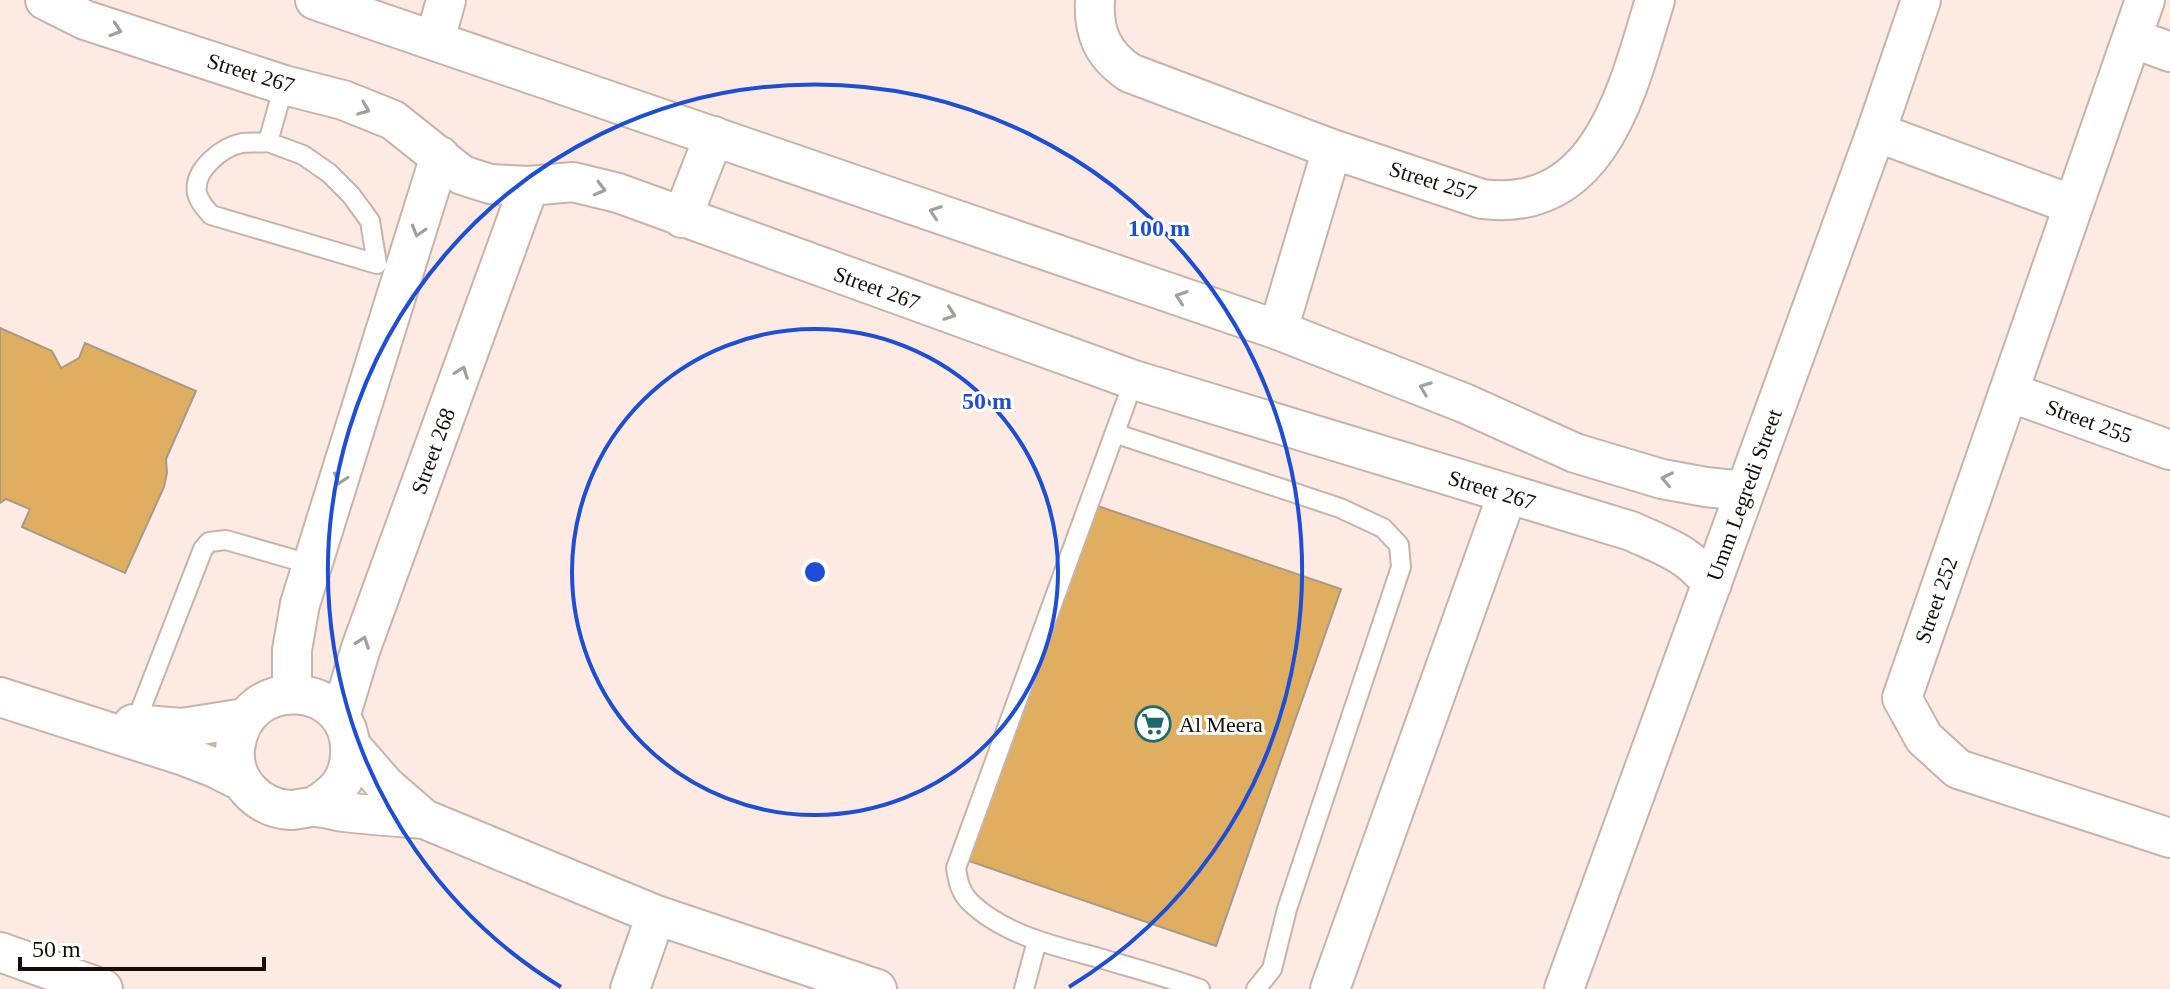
<svg xmlns="http://www.w3.org/2000/svg" width="2170" height="989" font-family="Georgia,serif">
<style>
.building{fill:#e0ae61;stroke:#a69a89;stroke-width:2}
.lines{fill:none;stroke-linecap:round;stroke-linejoin:round}
.lane-casing{stroke:#c8b3a9;stroke-width:22}
.street-casing{stroke:#c8b3a9;stroke-width:42}
.lane{stroke:#fff;stroke-width:18}
.street{stroke:#fff;stroke-width:38}
.oneway{stroke:#a29f9d}
.ring{fill:none;stroke:#1d4ed8;stroke-width:4}
.labels{text-anchor:middle;dominant-baseline:central;stroke-width:6;stroke-linejoin:round;paint-order:stroke}
.street-label{font-size:22px;fill:#160e0b;stroke:#fff}
.poi-label{font-size:22px;fill:#160e0b;stroke:#fff;text-anchor:start}
.centre{fill:#1d4ed8;stroke:#fff;stroke-width:4}
.ring-label{font-size:24px;text-anchor:middle;font-weight:bold;fill:#1d4ed8;stroke:#fff;stroke-width:6;stroke-linejoin:round;paint-order:stroke}
</style>
<rect width="100%" height="100%" fill="#fdebe3"/>
<path class="building" d="M 0,328 L 52,351 L 61,368 L 79,358 L 85,343 L 196,391 L 166,459 L 167,473 L 164,487 L 125,573 L 22,527 L 30,509 L 6,499 L 0,503 Z
M 1089,503 L 1341,589 L 1216,946 L 966,860 Z"/>
<g class="lines">
<defs>
<path id="lane" d="M 268,142 L 303,155 L 329,173 L 351,195 L 370,221 L 377,264 L 211,215 C 205,208 199,202 197,193 C 193,170 222,147 242,143 C 250,142 260,143 268,142 Z
M 268,142 L 284,85
M 1134,380 L 956,868 C 958,881 960,892 970,902 C 1004,935 1055,946 1099,958 C 1133,968 1167,977 1200,989
M 1117,434 L 1340,508 L 1383,528 L 1399,545 L 1401,567 L 1287,909 L 1272,969 L 1256,989
M 135,724 L 203,549 L 209,542 L 226,540 L 313,565
M 1024,989 L 1037,941"/>
<path id="street" d="M 45,0 L 85,20 L 284,85 L 343,100 L 393,120 L 462,175 L 490,184 L 529,186 L 573,182 L 618,193 L 1134,380 L 1631,531 C 1666,547 1688,553 1712,584
M 315,0 L 1278,330 L 1464,403 L 1575,453 L 1662,479 L 1706,487 L 1744,491
M 1095,0 C 1093,33 1103,55 1130,73 L 1332,149 L 1482,199 C 1601,214 1628,88 1655,0
M 2145,0 L 1902,698 L 1924,738 L 1958,769 L 2170,838
M 2132,38 L 2170,52
M 435,40 L 446,0
M 1876,132 L 2073,205
M 682,218 L 714,136
M 1278,330 L 1332,149
M 2009,392 L 2170,450
M 292,693 L 292,650 L 300,604 L 440,156
M 0,697 L 184,756 L 213,767 L 241,781
M 340,717 L 361,648 L 529,186
M 133,724 L 182,728 L 245,718
M 351,746 L 385,785 L 424,819 L 656,915 L 877,989
M 313,807 C 334,795 349,781 350,755 C 355,680 243,671 235,749 C 232,781 258,808 290,810 C 298,810 306,807 314,807 C 324,807 335,811 344,812 C 371,815 397,817 424,819
M 0,952 L 103,989
M 630,989 L 656,915
M 1330,989 L 1507,495
M 1564,989 L 1876,132 L 1921,0"/>
</defs>
<use href="#lane" class="lane-casing"/>
<use href="#street" class="street-casing"/>
<use href="#lane" class="lane"/>
<use href="#street" class="street"/>
</g>
<defs><path id="oneway-chevron" d="M-2-3.5L2.5 0L-2 3.5" fill="none" stroke-width="1.6" stroke-linecap="round" stroke-linejoin="round" transform="scale(2)"/></defs>
<g class="oneway">
<use href="#oneway-chevron" transform="translate(116 30) rotate(18)"/>
<use href="#oneway-chevron" transform="translate(364 109) rotate(22)"/>
<use href="#oneway-chevron" transform="translate(600 189) rotate(15)"/>
<use href="#oneway-chevron" transform="translate(935 212) rotate(-161)"/>
<use href="#oneway-chevron" transform="translate(418 231) rotate(107)"/>
<use href="#oneway-chevron" transform="translate(1181 297) rotate(-161)"/>
<use href="#oneway-chevron" transform="translate(950 314) rotate(20)"/>
<use href="#oneway-chevron" transform="translate(462 372) rotate(-70)"/>
<use href="#oneway-chevron" transform="translate(1425 388) rotate(-159)"/>
<use href="#oneway-chevron" transform="translate(340 479) rotate(108)"/>
<use href="#oneway-chevron" transform="translate(1667 479) rotate(-168)"/>
<use href="#oneway-chevron" transform="translate(363 642) rotate(-70)"/>
</g>
<g class="ring">
<circle cx="815" cy="572" r="243"/>
<path d="M561 987A487 487 0 1 1 1069 987"/>
</g>
<defs>
<symbol id="supermarket-ring" viewBox="-11 -11 22 22"><circle r="9.5" fill="#fff" stroke="#1f6b6c" stroke-width="1.5"/><path d="M-6-5.5h2.5l.6 2H6L4.5 2H-2.5L-4.4-4H-6ZM-1.5 3.2a1.3 1.3 0 1 0 .1 0ZM3 3.2a1.3 1.3 0 1 0 .1 0Z" fill="#1f6b6c"/></symbol>
</defs>
<g fill-rule="evenodd">
<use href="#supermarket-ring" x="1133" y="704" width="40" height="40"/>
</g>
<g class="labels">
<g class="street-label">
<text transform="translate(251 73) rotate(17)">Street 267</text>
<text transform="translate(1433 181) rotate(17)">Street 257</text>
<text transform="translate(877 288) rotate(20)">Street 267</text>
<text transform="translate(2089 421) rotate(20)">Street 255</text>
<text transform="translate(433 451) rotate(-70)">Street 268</text>
<text transform="translate(1492 490) rotate(17)">Street 267</text>
<text transform="translate(1744 495) rotate(-70)">Umm Legredi Street</text>
<text transform="translate(1936 600) rotate(-71)">Street 252</text>
</g>
<g class="poi-label">
<text x="1179" y="724">Al Meera</text>
</g>
</g>
<circle cx="815" cy="572" r="12" class="centre"/>
<g class="ring-label">
<text x="1159" y="236">100 m</text>
<text x="987" y="409">50 m</text>
</g>
<path d="M20 957v12h244v-12" fill="none" stroke="#160e0b" stroke-width="4"/>
<text x="32" y="957" font-size="24" fill="#160e0b" stroke="#ffffff" stroke-width="6" paint-order="stroke">50 m</text>
</svg>
